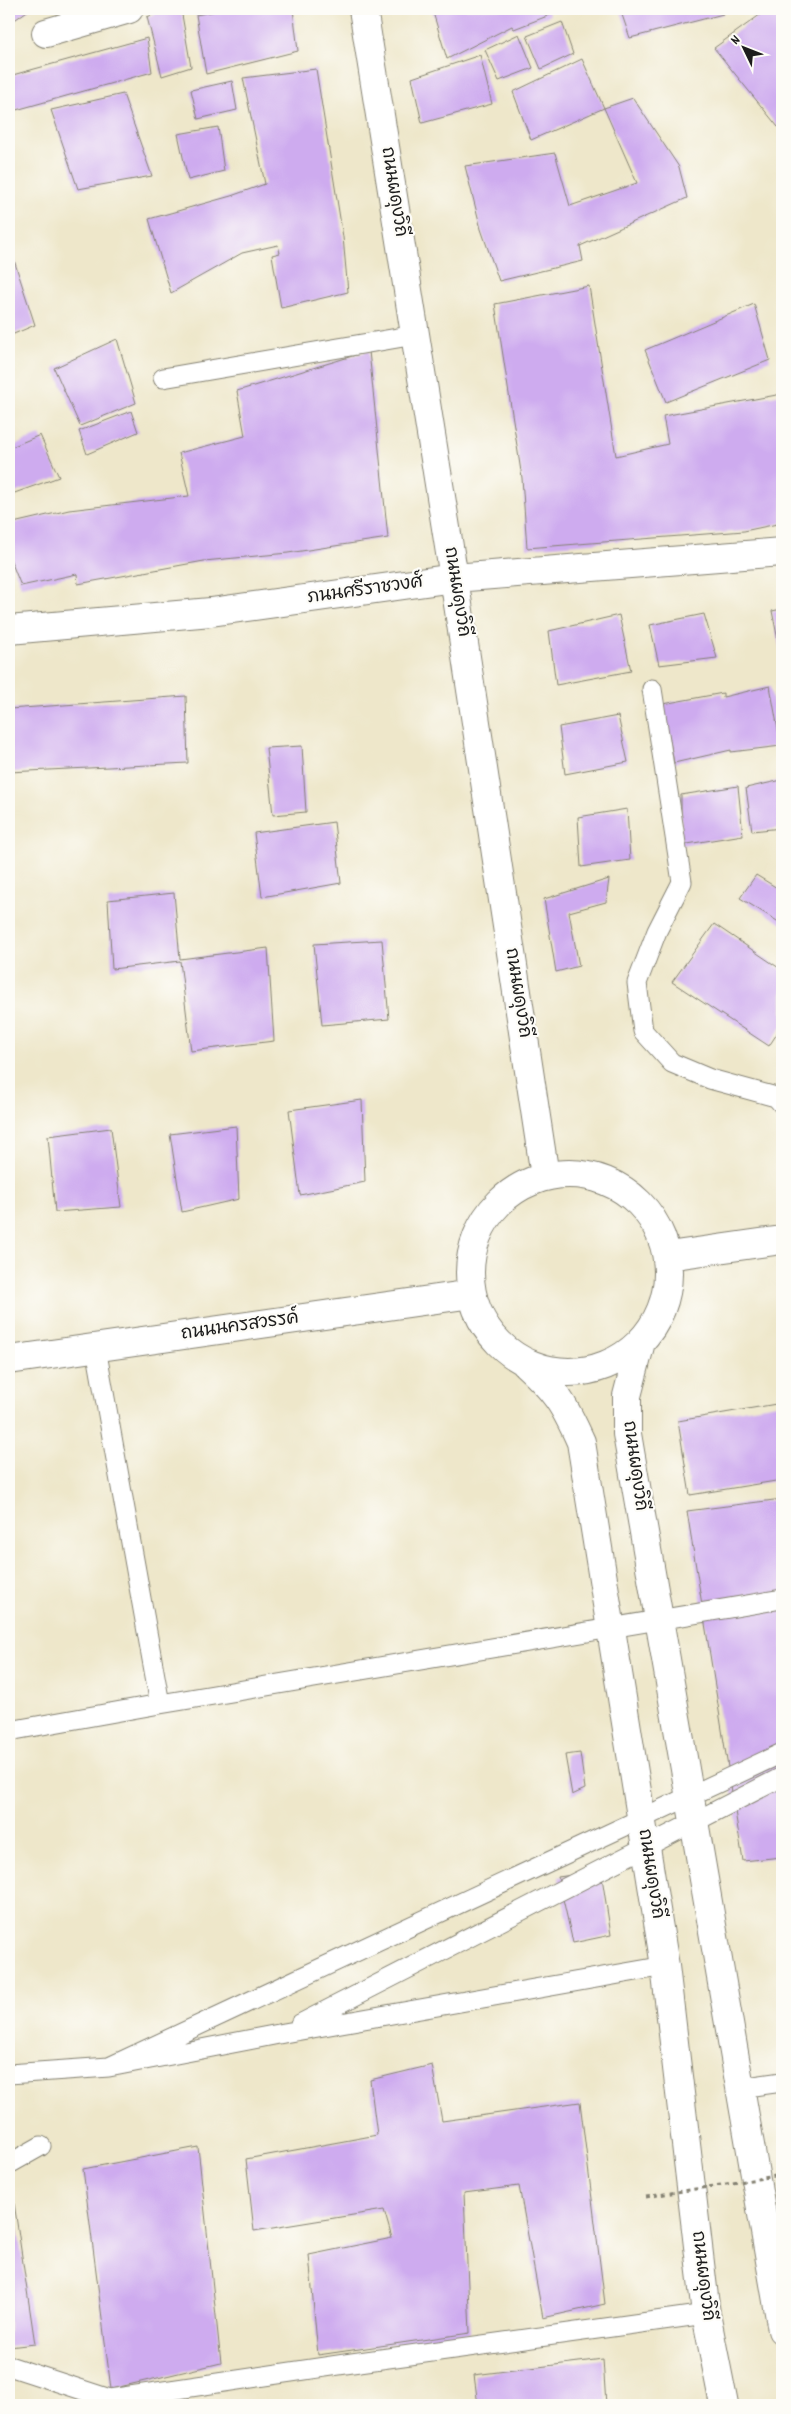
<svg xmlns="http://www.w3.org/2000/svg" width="791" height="2414" font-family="Dekko,'Playpen Sans Thai',sans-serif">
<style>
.building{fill:#ceabef}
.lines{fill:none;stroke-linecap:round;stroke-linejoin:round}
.service-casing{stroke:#858273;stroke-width:21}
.minor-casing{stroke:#858273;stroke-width:30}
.secondary-casing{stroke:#858273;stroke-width:30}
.primary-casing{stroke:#858273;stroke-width:30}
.service{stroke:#fff;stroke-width:19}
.minor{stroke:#fff;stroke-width:28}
.secondary{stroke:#fff;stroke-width:28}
.primary{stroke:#fff;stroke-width:28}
.path-bridge{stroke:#858273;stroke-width:3;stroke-dasharray:4 4;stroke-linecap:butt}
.labels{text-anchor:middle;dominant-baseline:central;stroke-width:4.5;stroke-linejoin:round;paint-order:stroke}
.street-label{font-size:18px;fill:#1c1c1c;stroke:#fdfcf7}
</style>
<rect width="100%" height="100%" fill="#fdfcf7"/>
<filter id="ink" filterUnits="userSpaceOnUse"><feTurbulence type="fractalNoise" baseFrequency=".02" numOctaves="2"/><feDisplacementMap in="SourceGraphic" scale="10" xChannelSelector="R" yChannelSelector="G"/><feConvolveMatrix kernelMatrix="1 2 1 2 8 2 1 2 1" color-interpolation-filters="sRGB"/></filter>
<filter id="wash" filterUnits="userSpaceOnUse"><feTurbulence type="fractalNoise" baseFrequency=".0096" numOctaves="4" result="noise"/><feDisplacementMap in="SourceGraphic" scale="20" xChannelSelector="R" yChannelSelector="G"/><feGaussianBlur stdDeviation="1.12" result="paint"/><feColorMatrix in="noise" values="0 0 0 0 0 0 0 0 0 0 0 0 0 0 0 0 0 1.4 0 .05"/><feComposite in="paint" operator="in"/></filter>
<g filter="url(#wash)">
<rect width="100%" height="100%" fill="#eee7ca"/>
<g id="blocks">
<path class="building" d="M 9,9 L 30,9 L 9,24 Z
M 167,9 L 181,9 L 191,67 L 162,76 L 147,17 Z
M 226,9 L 293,9 L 298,51 L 206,74 L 196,15 Z
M 432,9 L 548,9 L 550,15 L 514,29 L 512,26 L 447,59 Z
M 620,9 L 722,9 L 723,14 L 630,38 Z
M 768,9 L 777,9 L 782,15 L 782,125 L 778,127 L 714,48 Z
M 562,22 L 573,54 L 541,69 L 527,36 Z
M 519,34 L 533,68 L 499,81 L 485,50 Z
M 147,38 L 152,72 L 9,112 L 9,76 Z
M 480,55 L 492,104 L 422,123 L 412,78 Z
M 582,59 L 604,108 L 531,140 L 513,92 Z
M 316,69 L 343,237 L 348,292 L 281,308 L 272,255 L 280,253 L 278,245 L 242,253 L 171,293 L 149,219 L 231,196 L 265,184 L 243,78 Z
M 232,81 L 237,110 L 198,119 L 191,90 Z
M 123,94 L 152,176 L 78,189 L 51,110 Z
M 633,98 L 679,167 L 687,198 L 580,246 L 583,261 L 499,281 L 481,229 L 465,166 L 555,153 L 570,206 L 637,183 L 604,108 Z
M 218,127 L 224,171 L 188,180 L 178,134 Z
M 13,257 L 35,325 L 9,336 L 9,260 Z
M 589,286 L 616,456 L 668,444 L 663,416 L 782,394 L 782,523 L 744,531 L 527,548 L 522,478 L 495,304 Z
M 754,304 L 770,360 L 666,402 L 645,350 Z
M 117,339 L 136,403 L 80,426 L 54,368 Z
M 369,351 L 388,538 L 288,553 L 204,561 L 78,584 L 77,574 L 21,586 L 9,556 L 9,524 L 69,510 L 189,496 L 179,453 L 245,436 L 237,391 Z
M 131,411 L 138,432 L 87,454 L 79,431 Z
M 40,435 L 59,477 L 9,495 L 9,448 Z
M 782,609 L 782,655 L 781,655 L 772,611 Z
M 704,614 L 717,658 L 659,665 L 650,625 Z
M 619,615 L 631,671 L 556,685 L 549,631 Z
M 770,686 L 781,746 L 731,752 L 731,750 L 674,763 L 663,704 L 723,693 L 723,697 Z
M 186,696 L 188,763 L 9,772 L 9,709 Z
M 618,716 L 628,762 L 565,774 L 559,727 Z
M 302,746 L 306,812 L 273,815 L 266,748 Z
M 782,780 L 782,828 L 752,831 L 746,788 Z
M 738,786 L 743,835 L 681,845 L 681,795 Z
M 627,809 L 630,860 L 581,867 L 578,817 Z
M 334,822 L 341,883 L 262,897 L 254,833 Z
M 756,875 L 782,891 L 782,924 L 740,898 Z
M 609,879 L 606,902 L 569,912 L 579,966 L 556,972 L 544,899 Z
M 174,893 L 180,959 L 268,948 L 274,1041 L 191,1051 L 180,961 L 112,969 L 108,900 Z
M 714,924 L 782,970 L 782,1026 L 769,1046 L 672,982 Z
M 382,940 L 389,1019 L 322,1025 L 314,944 Z
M 362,1100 L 365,1182 L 300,1195 L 289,1110 Z
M 236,1126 L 239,1199 L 182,1212 L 170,1134 Z
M 111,1128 L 121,1207 L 55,1212 L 48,1136 Z
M 782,1403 L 782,1480 L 690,1495 L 678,1421 Z
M 782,1499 L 782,1857 L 743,1861 L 687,1511 Z
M 580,1753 L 585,1789 L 572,1795 L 565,1755 Z
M 601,1871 L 611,1935 L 573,1943 L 558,1877 Z
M 432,2065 L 442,2121 L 580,2102 L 605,2304 L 543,2318 L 519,2186 L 464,2193 L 470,2333 L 318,2355 L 309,2255 L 392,2238 L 384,2210 L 254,2231 L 246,2159 L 377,2135 L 370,2080 Z
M 198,2147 L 221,2363 L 111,2389 L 83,2169 Z
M 9,2169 L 35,2344 L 9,2347 Z
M 603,2359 L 606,2405 L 478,2405 L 474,2375 Z"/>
</g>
</g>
<g filter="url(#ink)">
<use href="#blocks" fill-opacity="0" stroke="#858273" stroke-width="1"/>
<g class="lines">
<defs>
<path id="service" d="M 163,378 L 415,335
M 652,689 L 682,882 L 657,931 L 637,983 L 643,1031 L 672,1063 L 710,1079 L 776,1097 L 782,1104
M 96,1348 L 160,1704 L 782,1599
M 9,1731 L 160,1704
M 300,2024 L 782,1777
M 109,2067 L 782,1753
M 9,2074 L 109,2067 L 284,2033 L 665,1966
M 740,2088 L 782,2082
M 9,2164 L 41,2146
M 9,2366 L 110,2399 L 352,2363 L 706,2314"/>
<path id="minor" d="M 46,33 L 129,9
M 9,630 L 211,612 L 454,578 L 782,552"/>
<path id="secondary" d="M 363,9 L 454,578 L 545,1176"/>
<path id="primary" d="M470 1273a99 99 0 1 1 198 0a99 99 0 1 1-198 0Z
M 668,1256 L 782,1240
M 641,1342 L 627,1396 L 627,1434 L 782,2330
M 9,1360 L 472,1294
M 525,1363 C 556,1391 564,1404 581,1442 L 665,1966 L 706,2314 L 724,2405"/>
</defs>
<use href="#service" class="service-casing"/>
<use href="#minor" class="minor-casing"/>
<use href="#secondary" class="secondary-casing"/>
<use href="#primary" class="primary-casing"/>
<use href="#service" class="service"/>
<use href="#minor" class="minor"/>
<use href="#secondary" class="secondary"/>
<use href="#primary" class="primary"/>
<path class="path-bridge" d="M 646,2197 L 782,2175"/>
</g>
</g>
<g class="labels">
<g class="street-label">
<text transform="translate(393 192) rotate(81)">ถนนผดุงวิถี</text>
<text transform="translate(365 591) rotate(-8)">ภนนศรีราชวงศ์</text>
<text transform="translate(456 592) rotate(81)">ถนนผดุงวิถี</text>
<text transform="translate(517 993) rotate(81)">ถนนผดุงวิถี</text>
<text transform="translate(240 1327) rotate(-8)">ถนนนครสวรรค์</text>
<text transform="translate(634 1466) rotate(82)">ถนนผดุงวิถี</text>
<text transform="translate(650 1874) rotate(81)">ถนนผดุงวิถี</text>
<text transform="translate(702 2276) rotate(83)">ถนนผดุงวิถี</text>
</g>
</g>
<rect width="791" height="2414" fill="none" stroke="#fdfcf7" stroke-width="30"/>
<g transform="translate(744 48) rotate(313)" stroke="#fdfcf7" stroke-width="4" paint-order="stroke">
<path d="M0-4L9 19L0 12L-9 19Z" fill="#1c1c1c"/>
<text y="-8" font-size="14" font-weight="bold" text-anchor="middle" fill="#1c1c1c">N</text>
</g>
</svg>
